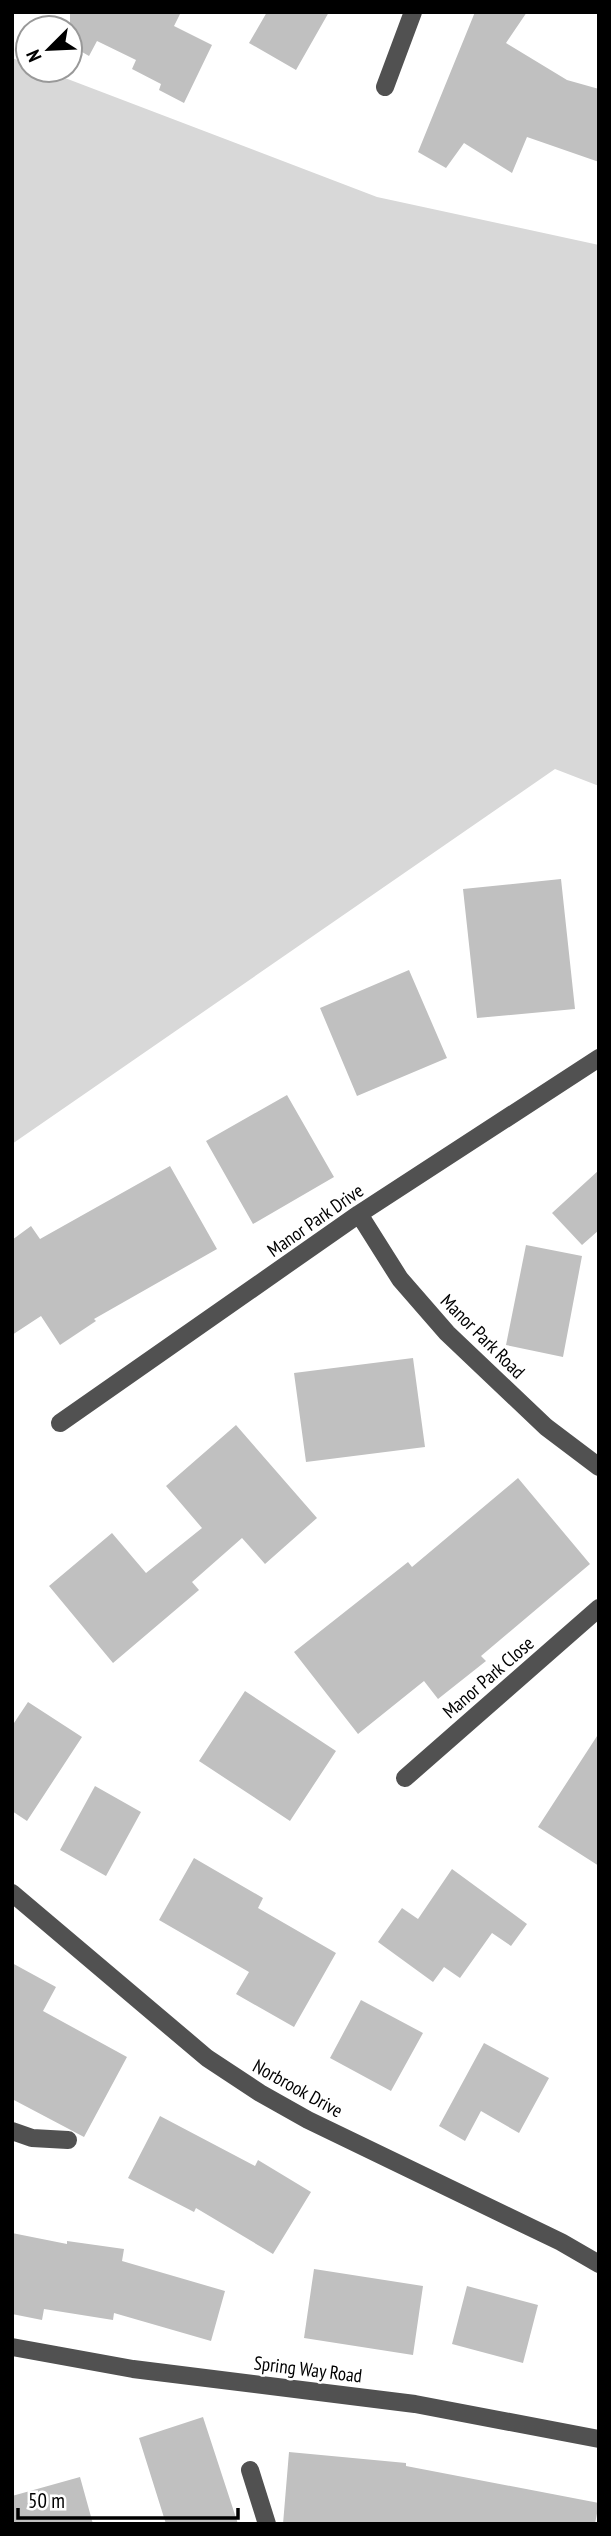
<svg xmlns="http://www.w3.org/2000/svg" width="611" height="2536" font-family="'PT Sans Narrow',sans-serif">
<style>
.green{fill:#d8d8d8}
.building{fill:#c0c0c0}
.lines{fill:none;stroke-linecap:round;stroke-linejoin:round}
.minor{stroke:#515151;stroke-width:18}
.labels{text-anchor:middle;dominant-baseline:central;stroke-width:5;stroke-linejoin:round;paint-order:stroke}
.street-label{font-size:19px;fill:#000;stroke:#fff}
</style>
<rect width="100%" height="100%" fill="#fff"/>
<path class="green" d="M 12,58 L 28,64 L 28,70 L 44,70 L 377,197 L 599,245 L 599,786 L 555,769 L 12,1144 Z"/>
<path class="building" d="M 70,12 L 181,12 L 174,26 L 212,45 L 184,103 L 159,90 L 161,84 L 132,69 L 136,60 L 97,41 L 89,56 L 70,45 Z
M 267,12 L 329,12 L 296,70 L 249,43 Z
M 475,12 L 527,12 L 506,43 L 567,80 L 599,89 L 599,162 L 527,137 L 512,173 L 464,143 L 446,168 L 418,152 Z
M 561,879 L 575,1009 L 477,1018 L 463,889 Z
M 409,970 L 447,1058 L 357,1096 L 320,1008 Z
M 287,1095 L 334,1177 L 253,1224 L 206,1141 Z
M 170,1166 L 217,1249 L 94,1319 L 96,1321 L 60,1345 L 41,1316 L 12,1335 L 12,1240 L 31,1226 L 40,1239 Z
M 599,1170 L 599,1230 L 582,1245 L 552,1213 Z
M 526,1245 L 582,1256 L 563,1357 L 506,1345 Z
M 413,1358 L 425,1447 L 306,1462 L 294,1373 Z
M 236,1425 L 317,1518 L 265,1564 L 242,1538 L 192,1582 L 199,1590 L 113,1663 L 49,1586 L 112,1533 L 146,1573 L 202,1528 L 166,1486 Z
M 518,1478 L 590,1564 L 481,1656 L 486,1661 L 438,1699 L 424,1681 L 358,1734 L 294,1652 L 408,1562 L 412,1567 Z
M 245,1691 L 336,1751 L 290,1821 L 199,1761 Z
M 28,1702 L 82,1737 L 27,1821 L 12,1811 L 12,1726 Z
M 599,1733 L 599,1866 L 538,1827 Z
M 95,1786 L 141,1812 L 106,1876 L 60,1850 Z
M 194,1858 L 263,1898 L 258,1908 L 336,1953 L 294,2027 L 236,1994 L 249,1972 L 159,1920 Z
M 452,1869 L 527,1924 L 511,1946 L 492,1933 L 460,1978 L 444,1967 L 433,1982 L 378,1942 L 402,1908 L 418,1919 Z
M 12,1963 L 56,1987 L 43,2011 L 127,2057 L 84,2137 L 12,2099 Z
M 361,2000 L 423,2033 L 391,2091 L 330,2058 Z
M 484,2043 L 549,2078 L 519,2133 L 481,2111 L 465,2141 L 439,2126 Z
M 160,2116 L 255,2166 L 258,2160 L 311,2192 L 273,2254 L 196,2208 L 194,2212 L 128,2178 Z
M 12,2233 L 67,2244 L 67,2241 L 124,2249 L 122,2261 L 225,2291 L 211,2341 L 114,2313 L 113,2320 L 44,2309 L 42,2320 L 12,2314 Z
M 314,2269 L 423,2286 L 413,2355 L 304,2338 Z
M 467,2286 L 538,2305 L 523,2363 L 452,2344 Z
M 203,2417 L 238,2524 L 166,2524 L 139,2438 Z
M 289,2452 L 406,2463 L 406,2466 L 599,2503 L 595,2524 L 283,2524 Z
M 80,2477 L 93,2524 L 12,2524 L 12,2496 Z"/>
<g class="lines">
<path class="minor" d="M 385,87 L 413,12
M 359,1214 L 400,1279 L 447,1333 L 546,1427 L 599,1467
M 60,1423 L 359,1214 L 599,1058
M 405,1778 L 599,1608
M 12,1893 L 207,2058 L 260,2093 L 308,2120 L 561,2242 L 599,2264
M 12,2131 L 32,2138 L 68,2140
M 12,2347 L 133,2369 L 415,2404 L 599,2439
M 250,2470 L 267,2524"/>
</g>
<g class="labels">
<g class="street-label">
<text transform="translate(315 1220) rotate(-35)">Manor Park Drive</text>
<text transform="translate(483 1336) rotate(45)">Manor Park Road</text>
<text transform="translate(488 1677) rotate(-41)">Manor Park Close</text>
<text transform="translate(298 2088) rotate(29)">Norbrook Drive</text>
<text transform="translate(308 2369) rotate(7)">Spring Way Road</text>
</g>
</g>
<rect width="611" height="2536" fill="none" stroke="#000000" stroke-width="28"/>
<g transform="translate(49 49) rotate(246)"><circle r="33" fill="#ffffff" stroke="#999999" stroke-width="2"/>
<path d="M0-5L12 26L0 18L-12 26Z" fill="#000000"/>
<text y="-10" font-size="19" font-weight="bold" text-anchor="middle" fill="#000000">N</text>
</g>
<path d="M18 2508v10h220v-10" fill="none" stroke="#000000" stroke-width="3.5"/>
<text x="28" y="2508" font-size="21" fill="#000000" stroke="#ffffff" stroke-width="5" paint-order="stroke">50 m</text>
</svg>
